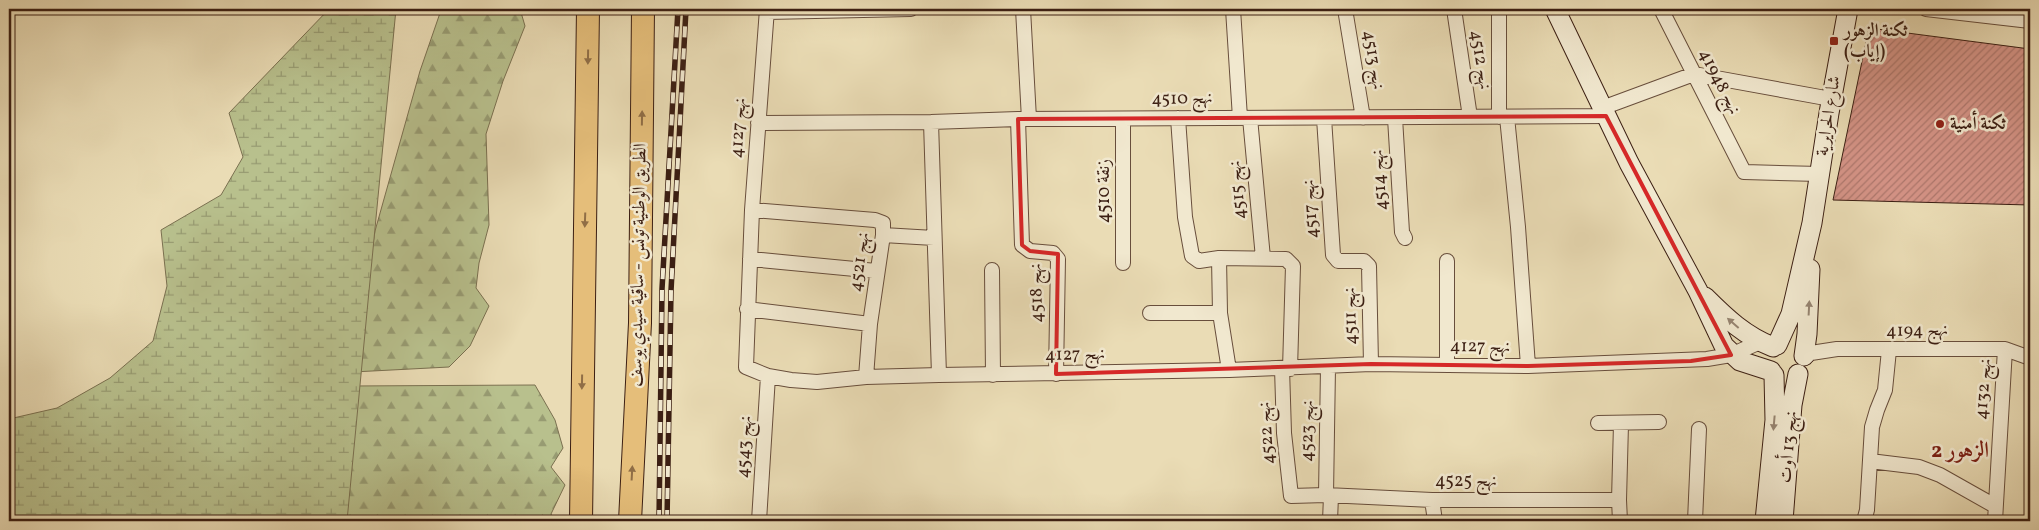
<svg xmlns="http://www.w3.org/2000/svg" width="2039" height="530" font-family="Vollkorn,Amiri,serif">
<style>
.forest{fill:url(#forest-firs);stroke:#7a7050}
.wetland{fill:url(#wetland-marsh);stroke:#7a7050}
.building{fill:url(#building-hatch);stroke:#3c1f13}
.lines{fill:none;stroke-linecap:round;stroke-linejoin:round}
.minor-casing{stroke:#684e3c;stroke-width:16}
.secondary-casing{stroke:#3c1f13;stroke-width:21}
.trunk-casing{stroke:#3c1f13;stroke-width:24}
.minor{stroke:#f1e8cf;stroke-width:14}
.secondary{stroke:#f1e8cf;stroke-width:19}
.trunk{stroke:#e5be7a;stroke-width:22}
.rail-casing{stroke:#3c1f13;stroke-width:5.5}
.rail{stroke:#f1e8cf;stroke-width:4;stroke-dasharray:11;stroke-linecap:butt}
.oneway{fill:#906e46}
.oneway2{fill:#968471}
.marked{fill:none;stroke:#d62828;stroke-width:4;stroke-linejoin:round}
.poi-dot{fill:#8f2418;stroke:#f1e8cf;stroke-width:2}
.labels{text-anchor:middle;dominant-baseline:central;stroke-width:5;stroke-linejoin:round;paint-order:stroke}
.poi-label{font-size:18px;font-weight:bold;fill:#3c1f13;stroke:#f1e8cf;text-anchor:start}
.street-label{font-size:18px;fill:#3c1f13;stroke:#f1e8cf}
.district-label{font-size:22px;font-weight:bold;fill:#7a1f14;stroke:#f1e8cf}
</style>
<defs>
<pattern id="forest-firs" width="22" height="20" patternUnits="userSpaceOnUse" patternTransform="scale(1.25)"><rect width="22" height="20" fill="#b8c08d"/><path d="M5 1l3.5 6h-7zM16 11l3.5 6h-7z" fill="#979b72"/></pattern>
<pattern id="wetland-marsh" width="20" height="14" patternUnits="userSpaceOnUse" patternTransform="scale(1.25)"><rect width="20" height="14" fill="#b8c08d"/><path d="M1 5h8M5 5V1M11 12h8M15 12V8" fill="none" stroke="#979b72"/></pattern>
<pattern id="building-hatch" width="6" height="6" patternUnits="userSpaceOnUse" patternTransform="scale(1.25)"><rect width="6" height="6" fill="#d49386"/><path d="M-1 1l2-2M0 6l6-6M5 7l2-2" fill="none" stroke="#ad776c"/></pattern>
</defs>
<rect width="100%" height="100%" fill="#eadcb5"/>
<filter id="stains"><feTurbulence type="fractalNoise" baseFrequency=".004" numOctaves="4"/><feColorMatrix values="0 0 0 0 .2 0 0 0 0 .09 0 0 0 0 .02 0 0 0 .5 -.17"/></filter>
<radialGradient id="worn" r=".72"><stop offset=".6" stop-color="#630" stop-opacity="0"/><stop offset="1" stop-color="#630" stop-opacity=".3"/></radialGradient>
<path class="forest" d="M 437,9 L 520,9 L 525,26 L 503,81 L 486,134 L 489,225 L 479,263 L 476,288 L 489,306 L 470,346 L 449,367 L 353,372 L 375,231 L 420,71 L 440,13 Z
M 535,385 L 555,420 L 563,448 L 551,467 L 565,485 L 551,514 L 554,521 L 276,521 L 350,386 Z"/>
<path class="wetland" d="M 329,9 L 396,9 L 347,521 L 9,521 L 9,419 L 57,408 L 110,378 L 153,341 L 167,286 L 161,230 L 221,195 L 243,157 L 229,113 Z"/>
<path class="building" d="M 1869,28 L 2030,49 L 2030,205 L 1833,200 Z"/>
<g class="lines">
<defs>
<path id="minor" d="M 767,9 L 752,210 L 746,367 L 768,376 L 791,380 L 817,382 L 866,377 L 939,375 L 1229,370 L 1371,364 L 1528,366 L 1707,359 L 1731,355 L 1760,342
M 1023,9 L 1029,119
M 1233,9 L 1240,118
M 1345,9 L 1363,118
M 1454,9 L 1470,117
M 1661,9 L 1744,172 L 1820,174
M 1926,9 L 2030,21
M 767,12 L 911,9
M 1602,108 L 1694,74 L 1831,99
M 1499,117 L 1499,9
M 1507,117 L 1518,227 L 1528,366
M 1178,118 L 1185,217 L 1192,256 L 1199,261 L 1219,258 L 1286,259 L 1293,266 L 1290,369
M 1250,118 L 1263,258
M 1324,118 L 1333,255 L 1338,261 L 1364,261 L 1369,266 L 1371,364
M 1395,118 L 1402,232 L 1405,238
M 1018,119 L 1022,245 L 1030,251 L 1053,253 L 1058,259 L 1056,374
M 931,122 L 939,375
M 758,123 L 931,122 L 1018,119 L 1606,116
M 752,210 L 875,220 L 883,223 L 883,235 L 870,324 L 866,377
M 883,235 L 934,238
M 1219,258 L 1220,313 L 1229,370
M 750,259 L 876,271
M 1447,261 L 1447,365
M 1123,263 L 1123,119
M 992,270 L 993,375
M 747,309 L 870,324
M 1150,313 L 1220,313
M 1804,358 L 1811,353 L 1837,349 L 2005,349 L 2030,358
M 1282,368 L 1284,433 L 1291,496 L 1326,495 L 1432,500 L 1619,500 L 1620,521
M 1598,423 L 1659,422
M 1870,461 L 1919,467 L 1940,475 L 1995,506
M 1326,495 L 1328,367
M 1432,500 L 1435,521
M 1619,500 L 1621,424
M 759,521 L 768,376
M 1330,521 L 1331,496
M 1695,521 L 1699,429
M 1864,521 L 1867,510 L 1872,427 L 1877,410 L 1885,390 L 1889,350
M 1995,521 L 2005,349"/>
<path id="secondary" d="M 1555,9 L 1629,163 L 1698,291 L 1724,346 L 1740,361 L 1771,371
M 1705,297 C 1726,318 1745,336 1773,347
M 1777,345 L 1791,314 L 1812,223 L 1829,113 L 1848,9
M 1804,356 L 1807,334 L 1810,269
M 1765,521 L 1775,420 L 1774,375
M 1783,521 L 1792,405 L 1798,374"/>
<path id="trunk" d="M 581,521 L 588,9
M 630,521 L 640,323 L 643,9"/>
</defs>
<use href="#minor" class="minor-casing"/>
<use href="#secondary" class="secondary-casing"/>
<use href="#trunk" class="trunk-casing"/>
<use href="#minor" class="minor"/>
<use href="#secondary" class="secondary"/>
<use href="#trunk" class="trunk"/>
<defs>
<path id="rail" d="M 659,521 L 662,289 L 678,9
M 667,521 L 671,291 L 686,9"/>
</defs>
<use href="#rail" class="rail-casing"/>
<use href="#rail" class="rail"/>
</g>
<defs><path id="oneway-solid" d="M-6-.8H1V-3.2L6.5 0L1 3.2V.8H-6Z" transform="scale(1.25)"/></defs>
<g class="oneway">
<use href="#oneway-solid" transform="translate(588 57) rotate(91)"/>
<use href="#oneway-solid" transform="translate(642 118) rotate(-89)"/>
<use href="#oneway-solid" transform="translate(585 220) rotate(92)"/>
<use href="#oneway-solid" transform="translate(582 382) rotate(91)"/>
<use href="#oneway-solid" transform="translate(632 473) rotate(-87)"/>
</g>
<g class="oneway2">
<use href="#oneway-solid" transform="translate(1809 308) rotate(-87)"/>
<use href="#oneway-solid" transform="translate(1733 323) rotate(-139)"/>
<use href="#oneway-solid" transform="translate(1774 423) rotate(95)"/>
</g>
<path class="marked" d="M 1606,116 L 1731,355 L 1691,361 L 1528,366 L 1371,364 L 1056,374 L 1058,254 L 1030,251 L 1022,245 L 1018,119 Z"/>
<g class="poi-dot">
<rect x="1829" y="36" width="10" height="10" rx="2.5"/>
<circle cx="1940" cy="124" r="5"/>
</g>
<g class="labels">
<g class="poi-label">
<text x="1844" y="31">ثكنة الزهور<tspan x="1844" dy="21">(إياب)</tspan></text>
<text x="1950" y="124">ثكنة أمنية</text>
</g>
<g class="street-label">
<text transform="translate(1373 60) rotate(80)">نهج 4513</text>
<text transform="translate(1480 60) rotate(81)">نهج 4512</text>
<text transform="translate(1719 82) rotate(63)">نهج 41948</text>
<text transform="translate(1182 99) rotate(-1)">نهج 4510</text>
<text transform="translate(1829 116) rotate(-81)">شارع الحرايرية</text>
<text transform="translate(739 128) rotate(-86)">نهج 4127</text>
<text transform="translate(1380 180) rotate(-94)">نهج 4514</text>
<text transform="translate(1238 190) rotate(-95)">نهج 4515</text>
<text transform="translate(1104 191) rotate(-90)">زنقة 4510</text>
<text transform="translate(1311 209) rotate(-94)">نهج 4517</text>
<text transform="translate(860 262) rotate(-82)">نهج 4521</text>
<text transform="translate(639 265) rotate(-89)">الطريق الوطنية تونس - ساقية سيدي يوسف</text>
<text transform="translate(1037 293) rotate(-91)">نهج 4518</text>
<text transform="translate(1351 316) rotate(-91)">نهج 4511</text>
<text transform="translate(1917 331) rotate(-1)">نهج 4194</text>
<text transform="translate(1480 347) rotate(1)">نهج 4127</text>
<text transform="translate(1075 355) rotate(-1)">نهج 4127</text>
<text transform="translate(1984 389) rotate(-86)">نهج 4132</text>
<text transform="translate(1308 431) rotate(-89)">نهج 4523</text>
<text transform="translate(1267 433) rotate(-94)">نهج 4522</text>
<text transform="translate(745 447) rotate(-87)">نهج 4543</text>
<text transform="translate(1789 447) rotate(-85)">نهج 13 أوت</text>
<text x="1466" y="481">نهج 4525</text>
</g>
<g class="district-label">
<text x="1960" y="451">الزهور 2</text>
</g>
</g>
<rect width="2039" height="530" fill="none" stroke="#eadcb5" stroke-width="30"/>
<rect x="10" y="10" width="2019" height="510" fill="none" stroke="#3c1f13" stroke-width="2.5"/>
<rect x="15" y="15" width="2009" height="500" fill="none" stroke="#3c1f13"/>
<rect width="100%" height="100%" filter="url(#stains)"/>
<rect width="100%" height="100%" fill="url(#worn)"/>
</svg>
